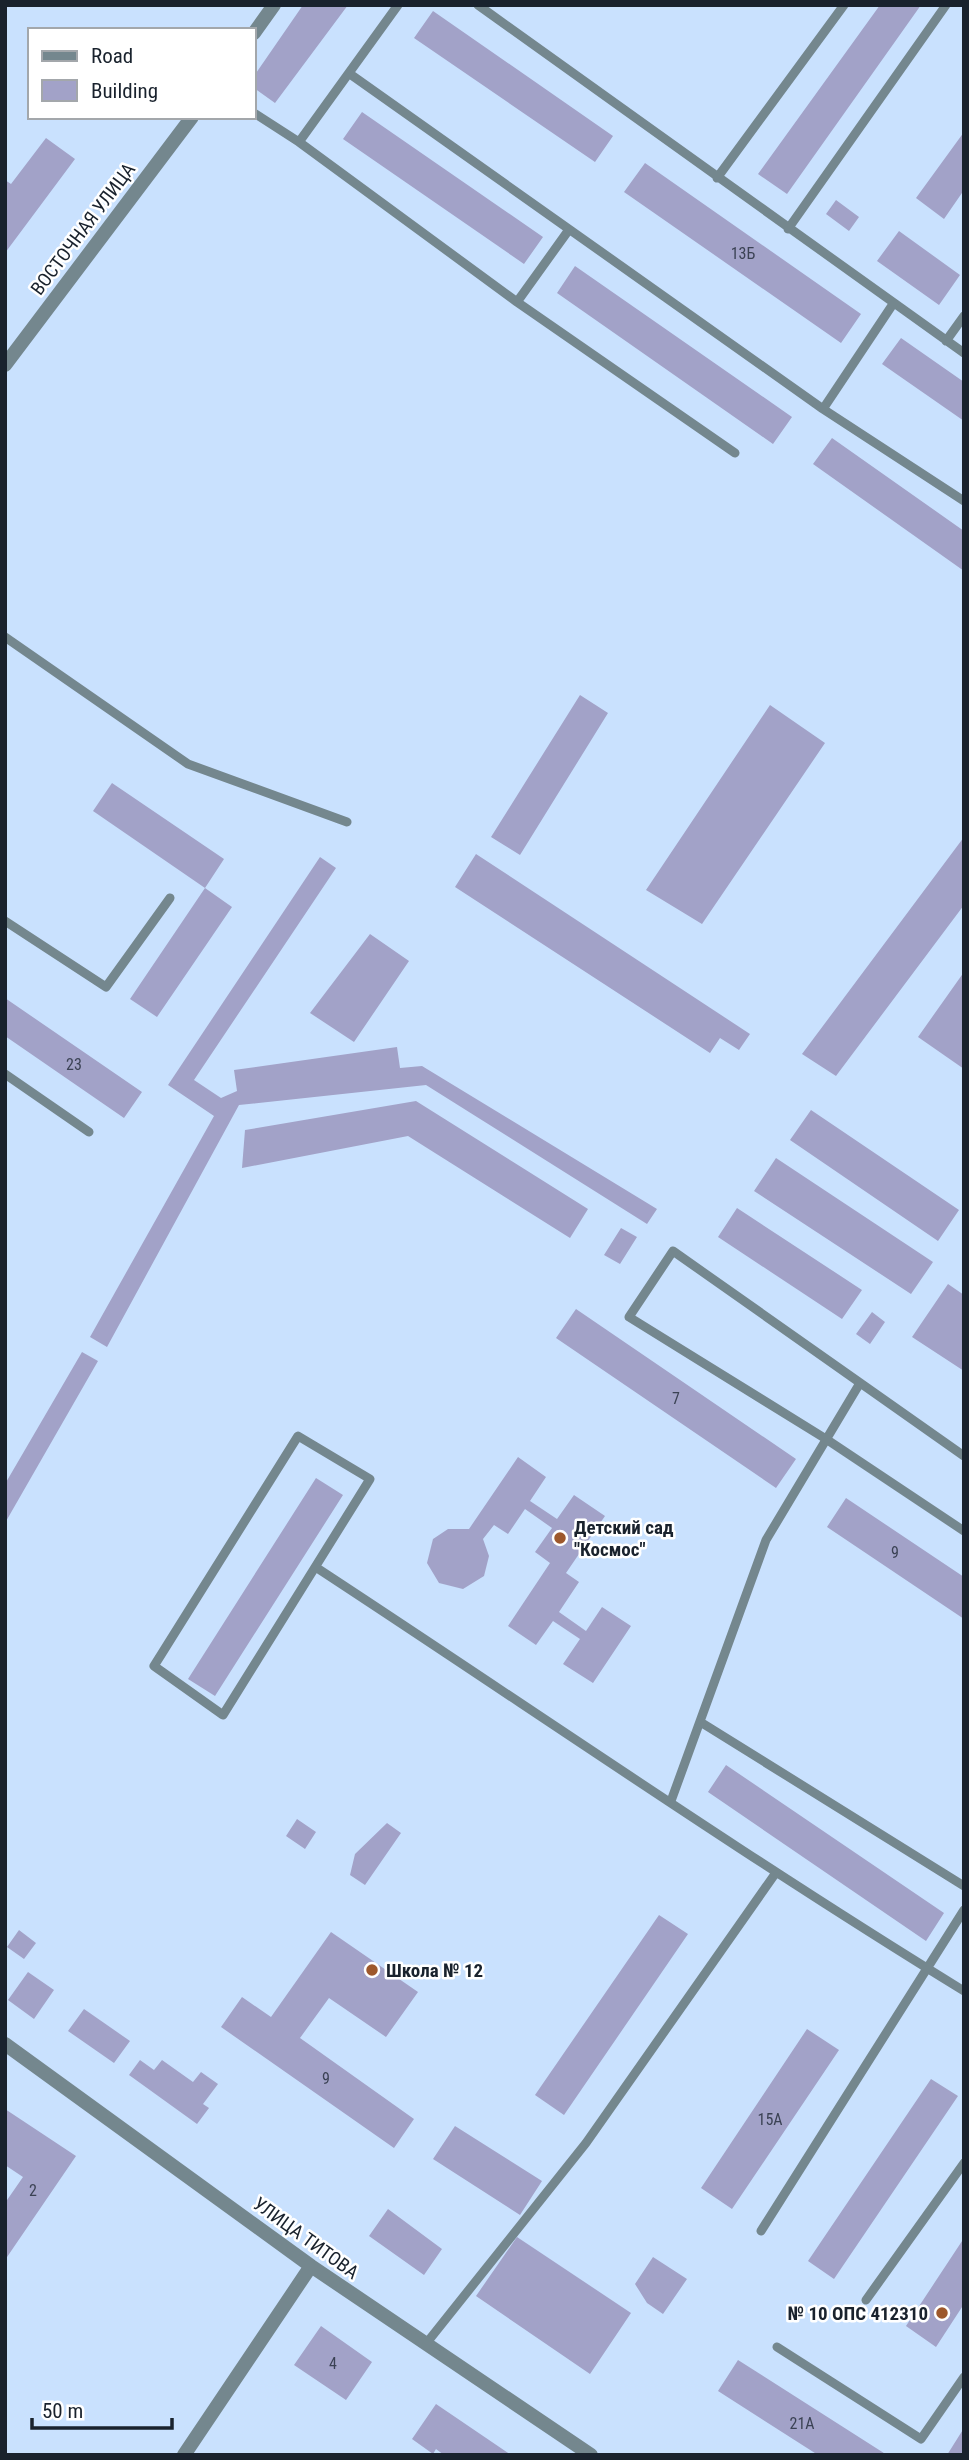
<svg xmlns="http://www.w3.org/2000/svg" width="969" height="2460" font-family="'Roboto Condensed',sans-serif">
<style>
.building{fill:#a2a2c8}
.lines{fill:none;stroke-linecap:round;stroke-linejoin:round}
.service{stroke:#74878e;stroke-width:9}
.minor{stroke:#74878e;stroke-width:14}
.poi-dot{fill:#9d582c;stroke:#fff;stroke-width:2.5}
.labels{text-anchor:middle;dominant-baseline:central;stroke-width:5;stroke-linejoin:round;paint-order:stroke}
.number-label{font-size:16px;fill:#3b4254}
.street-label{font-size:19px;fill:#19222d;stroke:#fff}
.poi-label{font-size:19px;font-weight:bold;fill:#19222d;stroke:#fff;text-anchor:start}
</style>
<rect width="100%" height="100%" fill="#c9e1fe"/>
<path class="building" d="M 303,5 L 348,5 L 275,103 L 254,88 L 254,76 Z
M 880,5 L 921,5 L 787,194 L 758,174 Z
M 433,11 L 613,136 L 595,162 L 414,38 Z
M 362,112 L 543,237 L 524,264 L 343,139 Z
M 964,132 L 964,190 L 944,219 L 916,198 Z
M 46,138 L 75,159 L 5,253 L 5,180 L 11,184 Z
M 645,163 L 861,314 L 841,343 L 624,192 Z
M 836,200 L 859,217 L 849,231 L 826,214 Z
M 899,231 L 960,275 L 939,305 L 877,261 Z
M 575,266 L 792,417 L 773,444 L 557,293 Z
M 901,338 L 964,382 L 964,421 L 882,364 Z
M 832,438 L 964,531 L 964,571 L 813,464 Z
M 580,695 L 608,713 L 520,855 L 491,837 Z
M 770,705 L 825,743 L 702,924 L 646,890 Z
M 112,783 L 224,859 L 205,888 L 93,811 Z
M 964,837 L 964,905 L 836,1076 L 802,1054 Z
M 476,854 L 750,1034 L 739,1050 L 720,1038 L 710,1053 L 455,887 Z
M 320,857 L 336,868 L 194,1080 L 221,1098 L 237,1091 L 234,1070 L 397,1047 L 400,1068 L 422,1066 L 657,1209 L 647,1224 L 426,1085 L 239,1105 L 107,1347 L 90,1337 L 214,1116 L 168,1085 Z
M 205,888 L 232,907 L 157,1017 L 130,999 Z
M 370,934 L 409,961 L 354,1042 L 310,1013 Z
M 964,972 L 964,1069 L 918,1037 Z
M 5,998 L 142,1092 L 124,1118 L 5,1036 Z
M 416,1101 L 588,1209 L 570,1238 L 408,1136 L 242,1168 L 245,1130 Z
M 811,1110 L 959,1210 L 938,1241 L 790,1140 Z
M 776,1158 L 933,1262 L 911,1294 L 754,1191 Z
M 737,1208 L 862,1290 L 842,1319 L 718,1237 Z
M 621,1228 L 637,1237 L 620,1264 L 604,1255 Z
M 948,1284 L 964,1295 L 964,1371 L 912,1337 Z
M 576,1309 L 796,1459 L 776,1488 L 556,1338 Z
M 872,1312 L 885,1322 L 870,1344 L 856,1334 Z
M 82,1352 L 98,1361 L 5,1523 L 5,1484 Z
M 518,1457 L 546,1477 L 530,1501 L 557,1519 L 574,1495 L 605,1516 L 566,1573 L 579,1582 L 559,1612 L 586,1631 L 602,1607 L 631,1626 L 593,1683 L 563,1664 L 580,1639 L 553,1621 L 536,1645 L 508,1626 L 550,1563 L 535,1552 L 552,1528 L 525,1509 L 508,1534 L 494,1525 L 483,1539 L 489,1556 L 484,1576 L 463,1589 L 439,1583 L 427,1563 L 433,1539 L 448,1529 L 469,1529 Z
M 316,1478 L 343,1495 L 215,1696 L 188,1679 Z
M 846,1498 L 964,1577 L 964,1619 L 827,1527 Z
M 726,1765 L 944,1913 L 926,1941 L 708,1792 Z
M 297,1819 L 316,1832 L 305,1849 L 286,1836 Z
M 387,1823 L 401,1833 L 365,1885 L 350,1875 L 355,1854 Z
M 659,1915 L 688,1934 L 564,2115 L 535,2095 Z
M 19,1930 L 36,1943 L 24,1959 L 7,1947 Z
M 331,1932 L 418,1992 L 386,2037 L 329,1998 L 300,2038 L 414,2119 L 394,2148 L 221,2027 L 242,1997 L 271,2017 Z
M 28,1972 L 54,1990 L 34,2019 L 8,2000 Z
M 84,2009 L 130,2041 L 114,2063 L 68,2031 Z
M 807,2029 L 839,2050 L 732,2209 L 701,2188 Z
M 140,2060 L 154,2070 L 162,2060 L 193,2082 L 201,2072 L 218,2084 L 203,2104 L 209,2108 L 197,2124 L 129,2075 Z
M 931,2079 L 958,2096 L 834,2279 L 808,2261 Z
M 5,2109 L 76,2156 L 5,2260 L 5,2203 L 23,2177 L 5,2165 Z
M 455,2126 L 542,2181 L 520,2215 L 433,2159 Z
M 388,2209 L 442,2249 L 424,2275 L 369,2236 Z
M 517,2237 L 631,2313 L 590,2374 L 476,2296 Z
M 964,2238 L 964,2304 L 936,2347 L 906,2326 Z
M 653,2257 L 687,2279 L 663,2314 L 647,2303 L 635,2284 Z
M 321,2326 L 372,2362 L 346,2400 L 294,2365 Z
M 738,2360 L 887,2455 L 818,2455 L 718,2391 Z
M 436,2404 L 511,2455 L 444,2455 L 436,2449 L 433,2454 L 412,2439 Z
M 964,2428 L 964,2455 L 947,2455 Z"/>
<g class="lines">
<path class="service" d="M 478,5 L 964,353
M 350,74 L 823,409 L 964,501
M 254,113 L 299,142 L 517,302 L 735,453
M 299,142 L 398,5
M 717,178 L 844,5
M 788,229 L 946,5
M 517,302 L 568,231
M 946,341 L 964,316
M 823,409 L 893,304
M 5,637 L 188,764 L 347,822
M 5,921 L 106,987 L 170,898
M 5,1074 L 89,1132
M 298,1436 L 370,1479 L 223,1715 L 154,1666 Z
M 964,1456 L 673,1251 L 629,1317 L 826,1439 L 964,1531
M 317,1568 C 532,1709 744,1856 964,1991
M 702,1723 L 964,1886
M 671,1801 L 766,1540 L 860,1383
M 761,2231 L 964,1910
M 866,2300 L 964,2163
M 425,2345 L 586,2143 L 775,1874
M 777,2347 L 921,2439 L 964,2377"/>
<path class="minor" d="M 254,33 L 274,5
M 5,365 L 192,117
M 5,2044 L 311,2266 L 591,2455
M 184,2455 L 311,2266"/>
</g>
<g class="poi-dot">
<circle cx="560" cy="1538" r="7"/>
<circle cx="372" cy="1970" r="7"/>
<circle cx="942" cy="2313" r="7"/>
</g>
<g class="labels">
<g class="number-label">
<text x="743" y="253">13Б</text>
<text x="74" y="1064">23</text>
<text x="676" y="1398">7</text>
<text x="895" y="1552">9</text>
<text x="326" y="2078">9</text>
<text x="770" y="2119">15А</text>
<text x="33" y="2190">2</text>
<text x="333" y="2363">4</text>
<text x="802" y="2423">21А</text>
</g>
<g class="street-label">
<text transform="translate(83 229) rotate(-53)">ВОСТОЧНАЯ УЛИЦА</text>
<text transform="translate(306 2238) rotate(36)">УЛИЦА ТИТОВА</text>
</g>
<g class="poi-label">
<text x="574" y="1527">Детский сад<tspan x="574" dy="22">"Космос"</tspan></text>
<text x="386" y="1970">Школа № 12</text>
<text x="928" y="2313" text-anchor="end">№ 10 ОПС 412310</text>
</g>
</g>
<rect width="969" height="2460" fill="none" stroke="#19222d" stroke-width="14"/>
<rect x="28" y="28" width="228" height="91" fill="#ffffff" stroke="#a3a7ab" stroke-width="2"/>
<rect x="42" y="51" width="35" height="10" fill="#74878e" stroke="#a3a7ab" stroke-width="2"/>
<text x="91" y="63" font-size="21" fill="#19222d">Road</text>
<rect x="42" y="80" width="35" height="21" fill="#a2a2c8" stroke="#a3a7ab" stroke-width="2"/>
<text x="91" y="98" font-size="21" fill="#19222d">Building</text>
<path d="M32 2418v10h140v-10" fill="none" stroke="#19222d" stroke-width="3.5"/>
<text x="42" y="2418" font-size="21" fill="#19222d" stroke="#ffffff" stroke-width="5" paint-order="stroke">50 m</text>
</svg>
